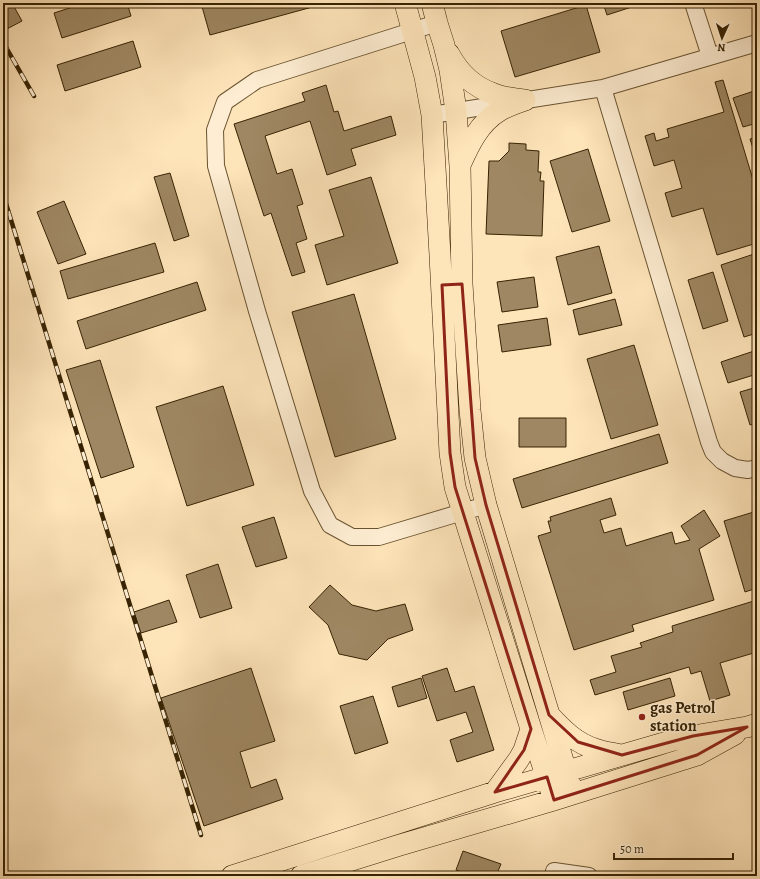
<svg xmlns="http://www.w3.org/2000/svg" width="760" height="879" font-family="Alegreya,serif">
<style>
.building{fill:#9e8762;stroke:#372303}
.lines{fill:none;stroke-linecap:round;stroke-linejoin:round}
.minor-casing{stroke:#695330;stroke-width:18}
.major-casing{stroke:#372303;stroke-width:22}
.minor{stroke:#feedd2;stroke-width:16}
.major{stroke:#fee4b9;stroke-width:21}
.rail-casing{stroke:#372303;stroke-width:4.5}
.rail{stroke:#feedd2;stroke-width:3;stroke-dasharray:9;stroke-linecap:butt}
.marked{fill:none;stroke:#8f2418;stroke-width:3;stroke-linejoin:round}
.poi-dot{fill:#8f2418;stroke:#feedd2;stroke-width:1.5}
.labels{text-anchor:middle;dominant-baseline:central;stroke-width:3;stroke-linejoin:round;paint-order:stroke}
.poi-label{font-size:16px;font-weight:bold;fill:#372303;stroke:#feedd2;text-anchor:start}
</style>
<rect width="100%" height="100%" fill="#fee4b9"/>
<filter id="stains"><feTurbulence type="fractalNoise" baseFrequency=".005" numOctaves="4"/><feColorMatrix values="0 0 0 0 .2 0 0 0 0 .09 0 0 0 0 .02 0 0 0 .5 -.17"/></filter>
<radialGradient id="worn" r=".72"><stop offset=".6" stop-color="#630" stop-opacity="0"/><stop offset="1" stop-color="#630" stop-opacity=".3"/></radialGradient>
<path class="building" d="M 3,3 L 12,3 L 22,21 L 3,31 Z
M 85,3 L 127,3 L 131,16 L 62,38 L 54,13 Z
M 201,3 L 327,3 L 210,35 Z
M 603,3 L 644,3 L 607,15 Z
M 586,5 L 600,52 L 515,77 L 501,31 Z
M 133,41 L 141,67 L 65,91 L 57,65 Z
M 723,80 L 757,193 L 757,243 L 717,255 L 703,208 L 672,217 L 665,193 L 682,188 L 674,160 L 654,166 L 645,136 L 654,133 L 656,141 L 669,137 L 667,129 L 724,112 L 715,82 Z
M 326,85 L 334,112 L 338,111 L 344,131 L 391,116 L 396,135 L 351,149 L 356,165 L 327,175 L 310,121 L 265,136 L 277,174 L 292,169 L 303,204 L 297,206 L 307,239 L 296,243 L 305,272 L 292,276 L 271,213 L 264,216 L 234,124 L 305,101 L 302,93 Z
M 757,90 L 757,123 L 743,127 L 733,98 Z
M 757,137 L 757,161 L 750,139 Z
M 509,143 L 526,144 L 526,150 L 539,151 L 538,172 L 541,172 L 540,181 L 544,181 L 542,236 L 486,234 L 489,161 L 499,161 L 509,151 Z
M 588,149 L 610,221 L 572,232 L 550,161 Z
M 170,173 L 189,236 L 174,241 L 154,177 Z
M 371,177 L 398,263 L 327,285 L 315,245 L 344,236 L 329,190 Z
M 64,201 L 86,254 L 58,264 L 37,212 Z
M 155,243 L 164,272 L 68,299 L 60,271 Z
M 599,246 L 612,293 L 568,305 L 556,257 Z
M 757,253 L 757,333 L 744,337 L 721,265 Z
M 713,272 L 728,321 L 703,329 L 688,280 Z
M 534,277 L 538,307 L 502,312 L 497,282 Z
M 197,282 L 206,310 L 86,349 L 77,321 Z
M 354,294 L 396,439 L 335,457 L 292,312 Z
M 615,299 L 622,325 L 579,335 L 573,310 Z
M 547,318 L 551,345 L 502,352 L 498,325 Z
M 634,345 L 658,425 L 611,439 L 587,359 Z
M 757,350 L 757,374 L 728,383 L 721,362 Z
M 100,360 L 134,467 L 101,478 L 66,370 Z
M 223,386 L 254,485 L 187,506 L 156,407 Z
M 757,387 L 757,423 L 750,425 L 740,392 Z
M 519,418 L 566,418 L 566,447 L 519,447 Z
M 659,434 L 668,463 L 522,508 L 513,479 Z
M 611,498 L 616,515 L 600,520 L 604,533 L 621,528 L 626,546 L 672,532 L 675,544 L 690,540 L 681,526 L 704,510 L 720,536 L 699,549 L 714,600 L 632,625 L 634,631 L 574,650 L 538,536 L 551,532 L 548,521 L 551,521 L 550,517 Z
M 757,511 L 757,588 L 745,592 L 724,521 Z
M 274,517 L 287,558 L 256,567 L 242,527 Z
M 218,564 L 232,608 L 200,618 L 186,575 Z
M 330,585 L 352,605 L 376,611 L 405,604 L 413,630 L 388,639 L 367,660 L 339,654 L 328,625 L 309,607 Z
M 169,600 L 177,622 L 141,633 L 134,612 Z
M 757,600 L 757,652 L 720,663 L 730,695 L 710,701 L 701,671 L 691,674 L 689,667 L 595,695 L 590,680 L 616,672 L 611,656 L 642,647 L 640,643 L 673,632 L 672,626 Z
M 251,668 L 275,741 L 240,752 L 251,788 L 276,779 L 283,799 L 204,826 L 161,698 Z
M 447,668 L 455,692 L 474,686 L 494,750 L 457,762 L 450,740 L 473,732 L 466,712 L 437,721 L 422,676 Z
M 421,678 L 427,698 L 398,707 L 392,687 Z
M 670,678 L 675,696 L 628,710 L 623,692 Z
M 373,696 L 388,743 L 355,754 L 340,706 Z
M 463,851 L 501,864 L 496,876 L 473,876 L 456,870 Z"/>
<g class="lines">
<defs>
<path id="minor" d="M 693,3 L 710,56
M 437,23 L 257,80 L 225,102 L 215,130 L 216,166 L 257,311 L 312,491 L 330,525 L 352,537 L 379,537 L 486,505
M 603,88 L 709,442 L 713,452 L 722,461 L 735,468 L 748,470 L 757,468
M 432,115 L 603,88 L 757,43
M 554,871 L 589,876"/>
<path id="major" d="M 405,3 L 425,77 L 432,115 L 440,255 L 450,453 L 455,487 L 531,729 L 554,800
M 432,3 L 437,23 L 444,45 L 450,70 L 456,111 L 460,166 L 462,284 L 470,410 L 475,458 L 486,505 L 573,794
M 449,54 C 459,73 474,87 494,94 C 504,98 515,99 525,100
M 460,165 C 469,145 479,123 499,111 C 507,106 516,103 525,100
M 550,716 C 563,730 576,743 595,749 C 603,752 612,753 620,755
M 495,792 L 519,759 L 524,750 L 531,729
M 232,876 L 495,792 L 674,740 L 693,736 L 747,727 L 757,724
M 301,876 L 400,845 L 554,800 L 697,755 L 735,734"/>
</defs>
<use href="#minor" class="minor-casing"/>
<use href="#major" class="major-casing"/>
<use href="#minor" class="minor"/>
<use href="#major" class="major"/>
<defs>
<path id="rail" d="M 3,42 L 34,96
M 3,194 L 201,835"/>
</defs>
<use href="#rail" class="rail-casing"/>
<use href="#rail" class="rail"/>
</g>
<path class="marked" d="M 462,284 L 475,458 L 486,505 L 549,715 L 578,742 L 622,755 L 693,736 L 747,727 L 697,755 L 554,800 L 547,777 L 495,792 L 524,750 L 531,729 L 455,487 L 450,453 L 442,285 Z"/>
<circle class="poi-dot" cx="642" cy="717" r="4"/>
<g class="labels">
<g class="poi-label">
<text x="650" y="708">gas Petrol<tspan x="650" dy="18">station</tspan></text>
</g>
</g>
<rect width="760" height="879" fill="none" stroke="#fee4b9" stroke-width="16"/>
<rect x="4" y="4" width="752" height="871" fill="none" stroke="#372303" stroke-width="2"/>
<rect x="8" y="8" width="744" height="863" fill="none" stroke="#372303"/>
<g transform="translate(722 38) rotate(183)" stroke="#feedd2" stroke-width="3" paint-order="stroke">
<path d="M0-3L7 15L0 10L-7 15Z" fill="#372303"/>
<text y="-6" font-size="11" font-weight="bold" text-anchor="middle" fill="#372303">N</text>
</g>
<path d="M614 853v6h119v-6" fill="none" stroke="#372303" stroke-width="2"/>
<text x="620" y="853" font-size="12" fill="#372303" stroke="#feedd2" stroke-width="3" paint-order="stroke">50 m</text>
<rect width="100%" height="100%" filter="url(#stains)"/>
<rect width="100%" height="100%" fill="url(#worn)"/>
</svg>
